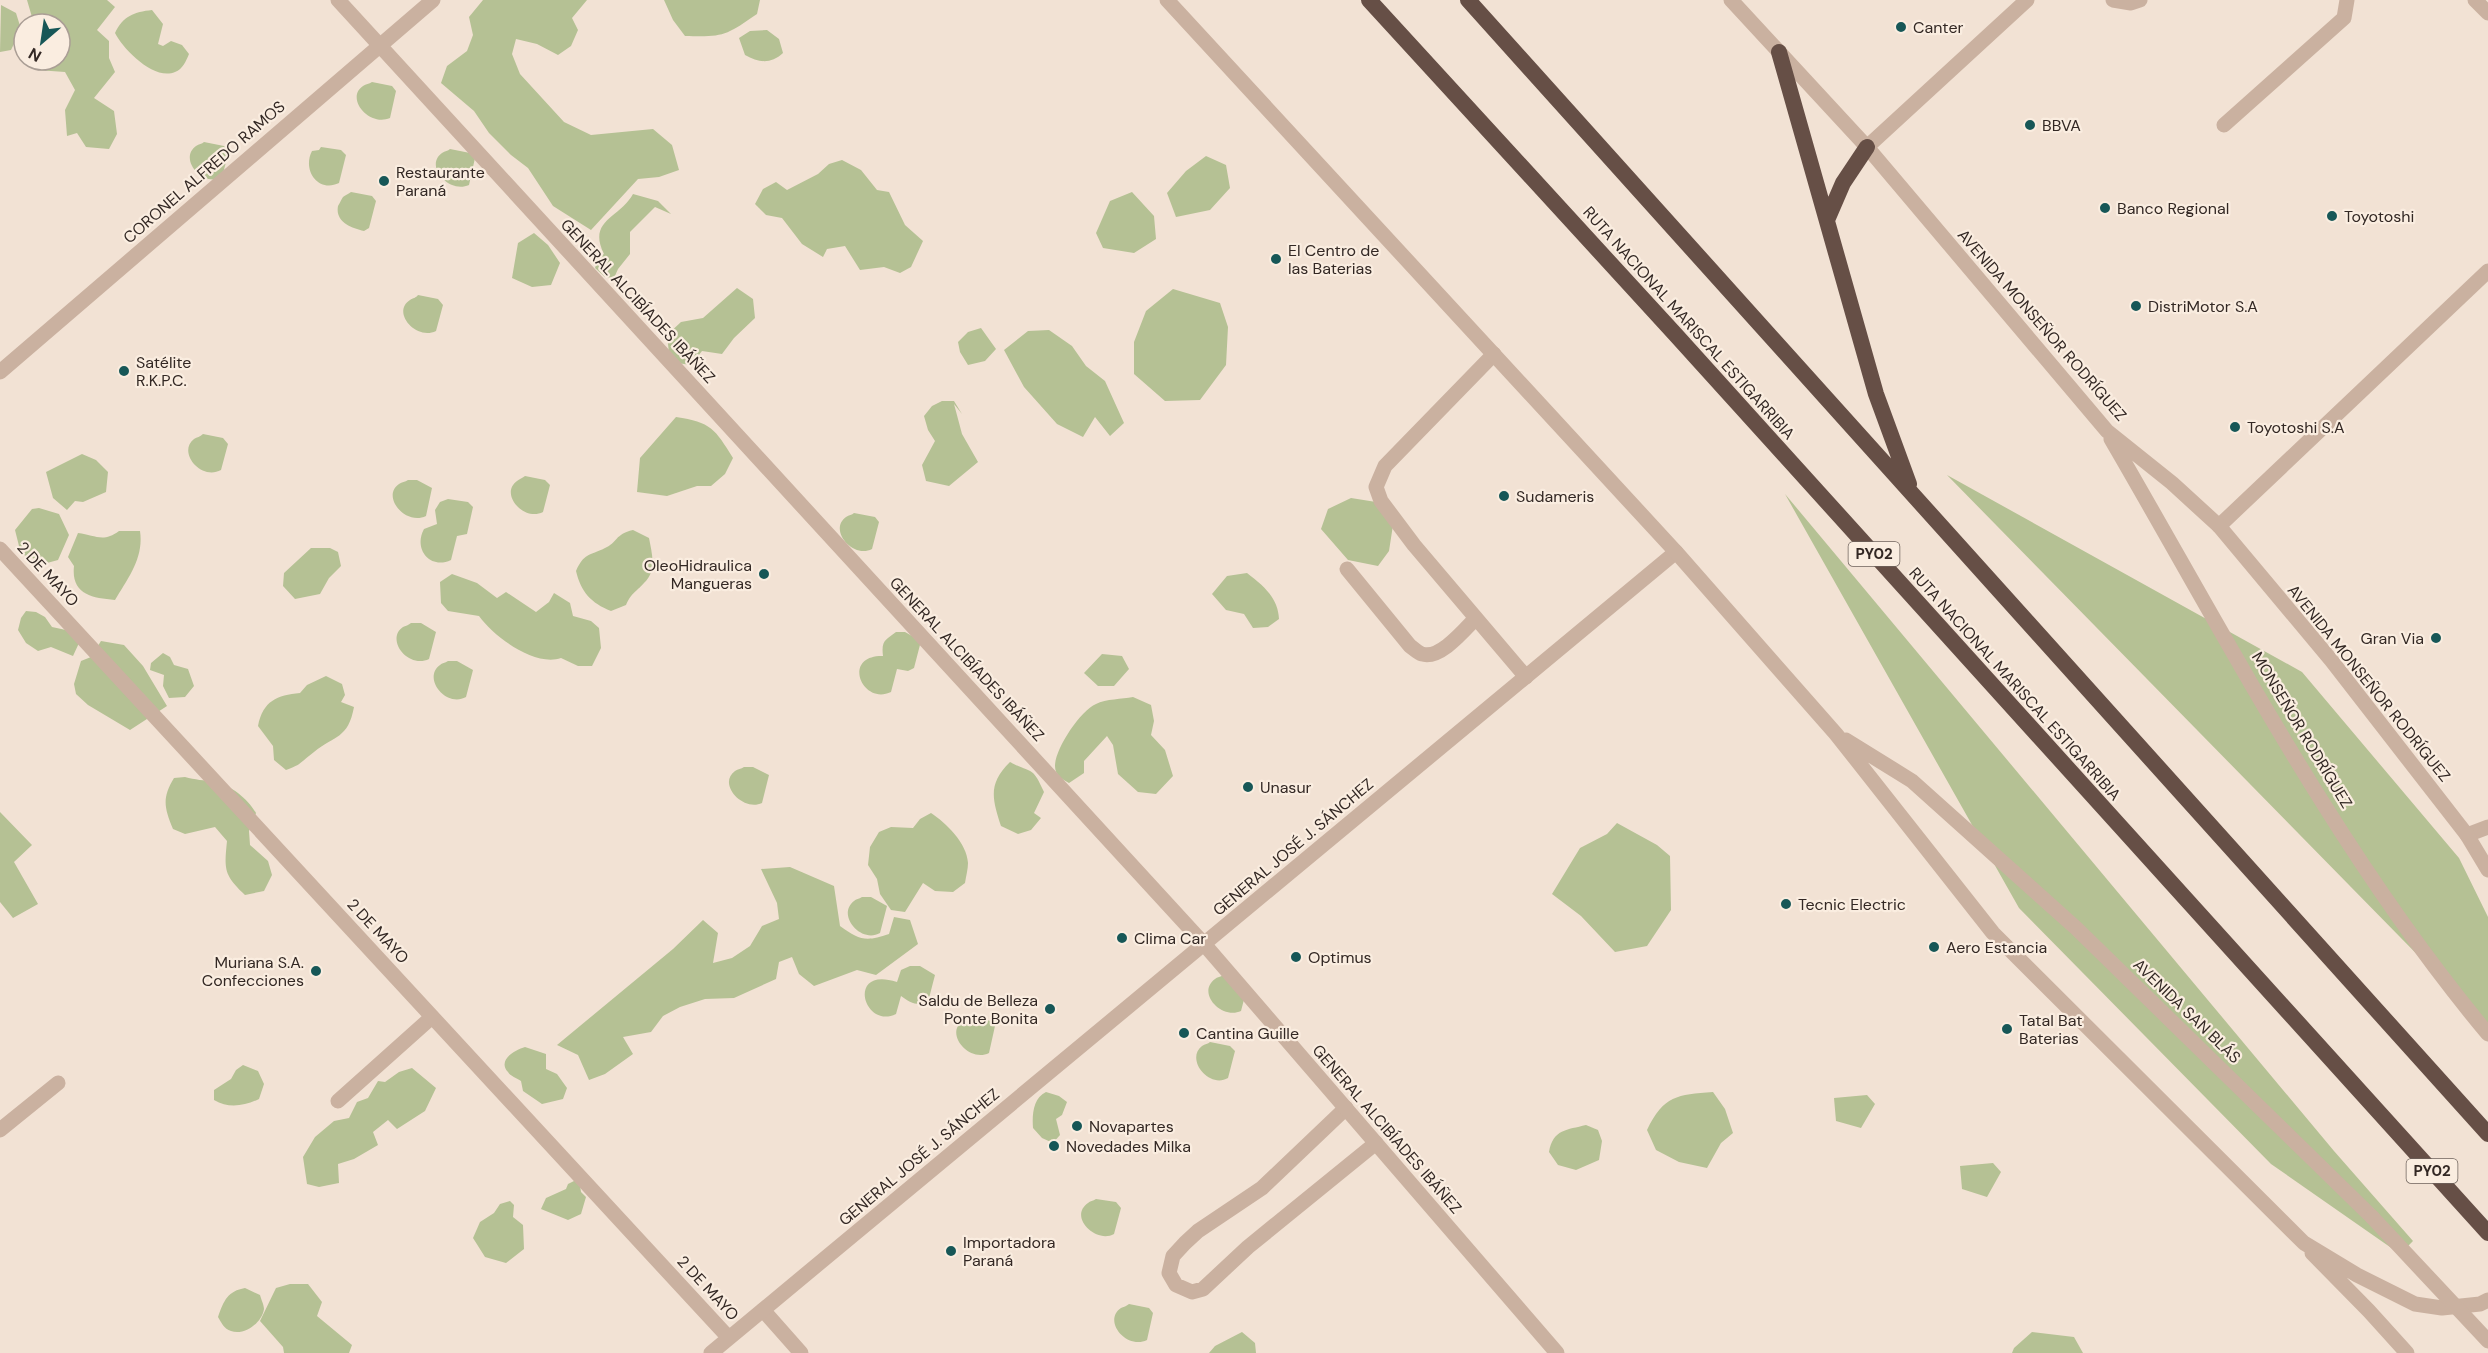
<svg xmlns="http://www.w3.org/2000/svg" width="2488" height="1353" font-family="'DM Sans',sans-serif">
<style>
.green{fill:#b5c194}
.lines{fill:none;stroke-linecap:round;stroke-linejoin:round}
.service{stroke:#cab1a0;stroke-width:15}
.minor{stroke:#cab1a0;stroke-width:15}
.tertiary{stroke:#cab1a0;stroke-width:15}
.trunk{stroke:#664f46;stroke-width:16}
.tertiary-bridge{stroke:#cab1a0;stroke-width:15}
.poi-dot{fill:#175757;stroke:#faede0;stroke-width:2}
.labels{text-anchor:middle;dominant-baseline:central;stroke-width:4.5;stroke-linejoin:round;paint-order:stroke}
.shield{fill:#faede0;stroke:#6f635c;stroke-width:1.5}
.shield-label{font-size:15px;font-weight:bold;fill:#332824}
.poi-label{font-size:16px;fill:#332824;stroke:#faede0;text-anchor:start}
.street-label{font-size:16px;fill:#332824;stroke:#faede0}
</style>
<rect width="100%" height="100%" fill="#f2e2d4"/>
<path class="green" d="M 27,0 L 107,0 L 115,7 L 97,30 L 109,41 L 109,58 L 115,72 L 94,98 L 114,111 L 117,134 L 109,149 L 86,147 L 77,133 L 67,136 L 65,110 L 75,90 L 65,72 L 37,70 L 32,60 L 60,60 L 60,24 L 34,24 Z
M 483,0 L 587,0 L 572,18 L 578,30 L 571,46 L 558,55 L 537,44 L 516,39 L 512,54 L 520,74 L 564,122 L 591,135 L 653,129 L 672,145 L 679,170 L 659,177 L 638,179 L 591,230 L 553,206 L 528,168 L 511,155 L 489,133 L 474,111 L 441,83 L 447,66 L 467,51 L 473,35 L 469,17 Z
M 664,0 L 760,0 L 757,14 C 725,36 724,37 685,36 L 673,20 Z
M 1,5 L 16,13 L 21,29 L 11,50 L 0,52 Z
M 152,10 L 163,24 L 158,44 L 163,46 L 171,41 L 182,45 L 189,54 C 186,61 183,69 175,72 C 154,81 123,49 115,33 C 123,16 134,12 152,10 Z
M 767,30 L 779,39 L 783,53 C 771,64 759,63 745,55 L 739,38 L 750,31 Z
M 372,82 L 392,86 L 396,91 L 390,118 C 369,127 345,98 363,86 C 366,84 369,84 372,82 Z
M 204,142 L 224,146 L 229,151 L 222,177 C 203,188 178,159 196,146 C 199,144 202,144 204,142 Z
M 321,147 L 341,150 L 346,155 L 339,183 C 318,193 302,170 312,151 L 319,150 Z
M 450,149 L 470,153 L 475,158 L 469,185 C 449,194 424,166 442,153 C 445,151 448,151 450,149 Z
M 1206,156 L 1226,165 L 1230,188 L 1210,210 L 1176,217 L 1167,193 L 1186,171 Z
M 842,160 L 861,170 L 877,190 L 889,192 L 905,225 L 923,241 L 911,267 L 900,273 L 884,267 L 860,270 L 845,246 L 827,249 L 823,257 L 802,244 L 782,218 L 766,215 L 755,204 L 763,189 L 776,182 L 787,190 L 818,174 L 829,164 Z
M 351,192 L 372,196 L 376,201 L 369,228 L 364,231 C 351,228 335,222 338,206 C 339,205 342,198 343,197 C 345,195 349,194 351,192 Z
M 1132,192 L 1154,216 L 1156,239 L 1134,253 L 1103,248 L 1096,233 L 1110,201 Z
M 633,194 L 658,201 L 671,214 L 655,207 L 630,232 L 630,254 L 618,269 L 614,278 L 605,277 L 595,268 L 599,257 L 604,254 C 587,220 620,218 633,194 Z
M 534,233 L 548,245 L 560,263 L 551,285 L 532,287 L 512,278 L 518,243 Z
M 737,288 L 753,299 L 755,318 L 734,338 L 722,354 L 702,351 L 691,365 L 670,362 L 667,335 L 681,322 L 703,318 Z
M 1173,289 L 1220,303 L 1228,327 L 1226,365 L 1200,400 L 1165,401 L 1134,374 L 1134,342 L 1146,311 Z
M 418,295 L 438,299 L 443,305 L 436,331 C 416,341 391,312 410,300 C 413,298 416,298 418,295 Z
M 981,328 L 996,349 L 985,361 L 968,365 L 960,352 L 958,342 L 968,332 Z
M 1049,330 L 1072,346 L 1086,366 L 1105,381 L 1124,423 L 1110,436 L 1095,417 L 1083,437 L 1057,424 L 1024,387 L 1004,350 L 1028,331 Z
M 942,401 L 954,401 L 962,414 L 954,404 L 962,434 L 978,462 L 949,486 L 926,481 L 922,465 L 935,441 L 928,430 L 924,416 L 932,406 Z
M 676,417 C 711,422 715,429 733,458 L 725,474 L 711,486 L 697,486 L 667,496 L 637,492 L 640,458 Z
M 203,434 L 223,438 L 228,444 L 221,470 C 201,481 177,452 194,439 C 197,437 200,437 203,434 Z
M 82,454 L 96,460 L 108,472 L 106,492 L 83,502 L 75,501 L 67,510 L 53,498 L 46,472 Z
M 1947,475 L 2302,672 L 2459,858 L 2488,917 L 2488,1040 L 2450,988 Z
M 525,476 L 545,480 L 550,485 L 543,512 C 524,522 499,494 517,481 C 519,479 523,478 525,476 Z
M 408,480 L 417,480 L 432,488 L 426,516 C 405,526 381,496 399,484 C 402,482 405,482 408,480 Z
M 1785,494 L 2334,1151 L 2413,1241 L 2400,1254 L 2271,1164 L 2019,908 Z
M 1351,498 L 1376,502 L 1393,525 L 1389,551 L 1378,566 L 1348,560 L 1321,529 L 1328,509 Z
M 448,499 L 468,502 L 473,507 L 467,534 L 457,536 L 451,560 C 430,570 413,549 424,529 L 437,524 L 435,510 L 440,502 Z
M 39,508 L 59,514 L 69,535 L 58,560 L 47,563 L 21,554 L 15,530 L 32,509 Z
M 854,513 L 875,517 L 879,522 L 872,549 C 853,559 828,530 846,517 C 849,515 852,515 854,513 Z
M 633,530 L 649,538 C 652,554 657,571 644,583 C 635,593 632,592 626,605 L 611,611 C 591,603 581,592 576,571 C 584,553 589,556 605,548 C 617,543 615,534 633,530 Z
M 119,531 L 140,531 C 144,558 128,578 115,600 C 91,598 71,594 74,566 L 68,557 L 78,533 C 95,535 103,543 119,531 Z
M 311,548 L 330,548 L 338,552 L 341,566 L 329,578 L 320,594 L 295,599 L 283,586 L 284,573 Z
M 1247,573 C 1264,586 1278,598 1279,619 L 1268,627 L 1253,628 L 1244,614 L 1226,610 L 1212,594 L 1227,576 Z
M 452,574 L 477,583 L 497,598 L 506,592 L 536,612 L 549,602 L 554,593 L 570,603 L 573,616 L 591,621 L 599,628 L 601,648 L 592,666 L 578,666 L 561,658 C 535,667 494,637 479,616 L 448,611 L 441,603 L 440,582 Z
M 26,611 L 36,612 L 45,617 L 52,627 L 66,630 L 79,643 L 73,656 L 51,647 L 38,651 L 26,643 L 18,630 L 21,618 Z
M 411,623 L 421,623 L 436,632 L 429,659 C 408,669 385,639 403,627 C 405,626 409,625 411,623 Z
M 896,632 L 905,632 L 921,641 L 914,668 L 908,671 L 897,669 L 891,692 C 862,706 841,655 883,656 C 881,640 886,640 896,632 Z
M 101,641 L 124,645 L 143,666 L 167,706 L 130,730 L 88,705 L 76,694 L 74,684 L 81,661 L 91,657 Z
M 163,653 L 170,657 L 174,665 L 188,669 L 194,686 L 185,697 L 169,698 L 163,686 L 164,675 L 150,670 L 151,663 Z
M 1102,654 L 1122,656 L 1129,669 L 1114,686 L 1098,686 L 1084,673 Z
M 448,661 L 457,661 L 473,670 L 466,697 C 446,708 422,678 440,665 C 442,663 445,663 448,661 Z
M 326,676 L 342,684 L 345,695 L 341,702 L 354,707 C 348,739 335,735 314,752 C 302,761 301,765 286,770 L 274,760 L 273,746 L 258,726 C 263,701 277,695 300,693 L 307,685 Z
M 1133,697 L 1151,705 L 1154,721 L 1151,735 L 1165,750 L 1173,776 L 1156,794 L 1138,792 L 1118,774 L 1113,745 L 1107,736 L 1084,761 L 1084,773 L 1069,783 C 1062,779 1055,775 1055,766 C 1055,749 1080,711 1096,704 C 1106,699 1122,699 1133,697 Z
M 1010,762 C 1032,774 1032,765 1044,792 L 1034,813 L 1041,818 L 1031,830 L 1018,834 L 1001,826 C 992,798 988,784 1010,762 Z
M 744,767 L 753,767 L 769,775 L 762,803 C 743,812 717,784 735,771 C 738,769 741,769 744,767 Z
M 185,777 C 195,780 204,780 214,782 C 231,785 247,798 256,813 L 249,831 L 250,845 L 268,861 L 272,875 L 264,891 L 245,895 C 224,875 224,870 227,841 L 215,827 L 185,834 L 173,829 C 164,807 162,798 174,778 Z
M 0,812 L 32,845 L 14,862 L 38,904 L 13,918 L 0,902 Z
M 931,813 C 946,823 967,843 968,863 C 968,869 966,876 965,883 L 953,892 L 935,891 L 923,883 L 905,912 L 891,910 L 880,894 L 877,879 L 868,865 L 870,847 L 879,832 L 891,827 L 913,828 L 920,819 Z
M 1617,823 L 1657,845 L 1670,856 L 1671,910 L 1647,946 L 1615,952 L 1581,916 L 1552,894 L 1580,848 L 1607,834 Z
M 790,867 L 834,886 L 840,926 C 859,940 866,942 889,934 L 894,917 L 910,920 L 918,944 L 876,975 L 857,970 L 814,986 L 799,974 L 792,957 L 779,962 L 776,979 L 734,998 L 705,999 L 680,1007 L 663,1016 L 651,1032 L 623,1037 L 633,1054 L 605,1074 L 589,1080 L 578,1055 L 557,1045 L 673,949 L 703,920 L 718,933 L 713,963 L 732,958 L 750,946 L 762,926 L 779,919 L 777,903 L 761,869 Z
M 862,897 L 871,897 L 887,906 L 880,933 C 861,944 836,915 854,901 C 856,899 859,899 862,897 Z
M 910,966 L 920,966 L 935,975 L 928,1002 C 918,1007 909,1002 901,996 L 896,1014 C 863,1030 846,965 897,982 L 901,970 Z
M 1223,975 L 1248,984 L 1241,1011 C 1222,1020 1196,993 1215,979 C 1217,977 1221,977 1223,975 Z
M 971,1017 L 991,1021 L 995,1026 L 989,1053 C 969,1063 944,1033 963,1021 C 965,1019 969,1019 971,1017 Z
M 1210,1042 L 1230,1046 L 1235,1051 L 1228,1078 C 1209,1089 1185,1059 1202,1046 C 1205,1044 1208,1044 1210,1042 Z
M 525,1047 L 546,1054 L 546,1069 L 557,1074 L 567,1088 L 563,1099 L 542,1104 L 523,1091 L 521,1081 C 517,1078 510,1076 508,1072 C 497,1060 515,1050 525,1047 Z
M 243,1065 L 258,1071 L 264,1084 L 259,1099 C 244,1106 229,1109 214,1100 L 214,1090 L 231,1079 L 236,1070 Z
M 412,1068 L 436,1088 L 425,1111 L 397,1129 L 388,1120 L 373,1132 L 378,1145 L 354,1159 L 338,1164 L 339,1183 L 319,1187 L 307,1184 L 303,1157 L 315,1137 L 334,1121 L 349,1118 L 357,1102 L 368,1098 L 378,1081 L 385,1082 L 399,1072 Z
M 1046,1092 L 1059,1096 L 1067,1102 L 1062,1115 L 1056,1119 L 1060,1135 L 1053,1143 L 1042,1138 L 1033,1128 C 1032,1115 1033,1098 1046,1092 Z
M 1713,1092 L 1725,1109 L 1733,1133 L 1721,1143 L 1707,1168 L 1679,1162 L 1656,1150 L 1647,1130 C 1664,1095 1677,1095 1713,1092 Z
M 1867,1095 L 1875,1104 L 1861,1128 L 1836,1121 L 1834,1098 Z
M 1586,1125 L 1598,1130 L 1602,1141 L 1599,1160 L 1576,1170 L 1558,1165 L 1549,1152 C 1553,1129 1567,1130 1586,1125 Z
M 1993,1163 L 2001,1172 L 1987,1197 L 1962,1189 L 1960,1166 Z
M 576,1180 L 580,1185 L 581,1192 L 586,1197 L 581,1214 L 568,1220 L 541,1209 L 546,1198 L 566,1189 L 568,1184 Z
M 1096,1199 L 1116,1202 L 1121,1208 L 1114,1234 C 1096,1244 1068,1217 1088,1203 C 1090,1201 1093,1201 1096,1199 Z
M 510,1201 L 514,1205 L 513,1217 L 523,1225 L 524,1249 L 506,1263 L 485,1257 L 473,1238 L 480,1222 L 494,1213 L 500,1204 Z
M 290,1284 L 308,1284 L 322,1302 L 317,1316 L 352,1345 L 349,1353 L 284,1353 L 283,1347 L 260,1321 L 276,1288 Z
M 245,1288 L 260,1295 C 261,1299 264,1305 264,1309 C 262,1323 244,1336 231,1331 C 224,1329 221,1322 218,1317 C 224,1300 228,1291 245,1288 Z
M 1129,1304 L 1149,1308 L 1153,1313 L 1147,1340 C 1127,1350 1102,1321 1121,1308 C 1123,1307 1127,1306 1129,1304 Z
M 1242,1332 L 1255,1343 L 1256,1353 L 1209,1353 L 1215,1346 Z
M 2032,1332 L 2074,1337 L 2083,1353 L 2012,1353 L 2014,1348 Z"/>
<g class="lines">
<path class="service" d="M 2113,0 L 2131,3 L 2140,0
M 2475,0 L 2488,13
M 2224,125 L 2344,18 L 2347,0
M 1494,354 L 1385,466 L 1376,487 L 1381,501 L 1414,545 L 1526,677
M 1347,569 L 1410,646 C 1413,648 1418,653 1422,654 C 1440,660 1465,629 1476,618
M 2467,835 L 2488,827
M 338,1101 L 432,1017
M 1346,1108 L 1262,1188 L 1198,1231 L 1185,1243 L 1173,1256 L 1169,1273 L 1176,1285 L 1192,1292 L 1203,1289 L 1248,1247 L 1376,1143
M 0,1130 L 58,1083
M 763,1310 L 801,1353"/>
<path class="minor" d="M 338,0 L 1204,944 L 1557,1353
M 1867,147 L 2027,0
M 0,372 L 433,0
M 2219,526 L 2488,271
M 0,549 L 729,1338
M 711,1353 L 1676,552"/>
<path class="tertiary" d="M 1167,0 L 1676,552 L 1836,734 L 1993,933 L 2304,1243 L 2357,1275 L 2415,1304 L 2442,1308 L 2480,1304 L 2488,1300
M 1731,0 L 1867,147 L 2107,431 L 2172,483 L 2219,526 L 2331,660 L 2467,835 L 2488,870
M 2111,439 C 2228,640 2338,855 2488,1034
M 1846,740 L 1912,781 L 2076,928 L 2372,1217
M 2312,1253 L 2369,1311 L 2407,1353"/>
<path class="trunk" d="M 1369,0 L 1675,334 L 2488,1233
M 1468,0 L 2488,1134
M 1779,52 L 1876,394 L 1909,484
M 1827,220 L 1843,183 L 1867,147"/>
<path class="tertiary-bridge" d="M 2372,1217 L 2488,1341"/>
</g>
<g class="poi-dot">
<circle cx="1901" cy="27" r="6"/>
<circle cx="2030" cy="125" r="6"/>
<circle cx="384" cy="181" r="6"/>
<circle cx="2105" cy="208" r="6"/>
<circle cx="2332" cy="216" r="6"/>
<circle cx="1276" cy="259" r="6"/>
<circle cx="2136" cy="306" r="6"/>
<circle cx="124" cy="371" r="6"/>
<circle cx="2235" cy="427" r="6"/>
<circle cx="1504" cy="496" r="6"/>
<circle cx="764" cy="574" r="6"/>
<circle cx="2436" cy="638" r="6"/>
<circle cx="1248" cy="787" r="6"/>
<circle cx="1786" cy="904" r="6"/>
<circle cx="1122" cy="938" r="6"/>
<circle cx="1934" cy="947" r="6"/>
<circle cx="1296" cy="957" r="6"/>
<circle cx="316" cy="971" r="6"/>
<circle cx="1050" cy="1009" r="6"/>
<circle cx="2007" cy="1029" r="6"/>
<circle cx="1184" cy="1033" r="6"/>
<circle cx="1077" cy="1126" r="6"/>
<circle cx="1054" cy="1146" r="6"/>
<circle cx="951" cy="1251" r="6"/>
</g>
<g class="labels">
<g class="shield">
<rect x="1848.5" y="542" width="51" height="24" rx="4.5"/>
<rect x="2406.5" y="1159" width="51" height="24" rx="4.5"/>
</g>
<g class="shield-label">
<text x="1874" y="554">PY02</text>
<text x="2432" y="1171">PY02</text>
</g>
<g class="poi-label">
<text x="1913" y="27">Canter</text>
<text x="2042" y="125">BBVA</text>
<text x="396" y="172">Restaurante<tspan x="396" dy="18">Paraná</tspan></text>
<text x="2117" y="208">Banco Regional</text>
<text x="2344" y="216">Toyotoshi</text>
<text x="1288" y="250">El Centro de<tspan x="1288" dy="18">las Baterias</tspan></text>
<text x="2148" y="306">DistriMotor S.A</text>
<text x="136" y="362">Satélite<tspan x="136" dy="18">R.K.P.C.</tspan></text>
<text x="2247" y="427">Toyotoshi S.A</text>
<text x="1516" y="496">Sudameris</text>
<text x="752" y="565" text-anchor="end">OleoHidraulica<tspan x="752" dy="18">Mangueras</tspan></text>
<text x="2424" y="638" text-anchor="end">Gran Via</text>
<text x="1260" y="787">Unasur</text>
<text x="1798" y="904">Tecnic Electric</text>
<text x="1134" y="938">Clima Car</text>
<text x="1946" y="947">Aero Estancia</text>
<text x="1308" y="957">Optimus</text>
<text x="304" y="962" text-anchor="end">Muriana S.A.<tspan x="304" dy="18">Confecciones</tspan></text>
<text x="1038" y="1000" text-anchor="end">Saldu de Belleza<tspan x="1038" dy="18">Ponte Bonita</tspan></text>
<text x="2019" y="1020">Tatal Bat<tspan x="2019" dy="18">Baterias</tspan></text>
<text x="1196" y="1033">Cantina Guille</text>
<text x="1089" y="1126">Novapartes</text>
<text x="1066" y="1146">Novedades Milka</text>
<text x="963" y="1242">Importadora<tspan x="963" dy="18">Paraná</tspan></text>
</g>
<g class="street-label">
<text transform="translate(204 172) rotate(-41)">CORONEL ALFREDO RAMOS</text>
<text transform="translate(638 301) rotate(47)">GENERAL ALCIBÍADES IBÁÑEZ</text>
<text transform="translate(1689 323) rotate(48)">RUTA NACIONAL MARISCAL ESTIGARRIBIA</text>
<text transform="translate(2042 325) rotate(49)">AVENIDA MONSEÑOR RODRÍGUEZ</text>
<text transform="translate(48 574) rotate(47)">2 DE MAYO</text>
<text transform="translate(967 659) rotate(47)">GENERAL ALCIBÍADES IBÁÑEZ</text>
<text transform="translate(2369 683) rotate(51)">AVENIDA MONSEÑOR RODRÍGUEZ</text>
<text transform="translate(2015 684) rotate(48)">RUTA NACIONAL MARISCAL ESTIGARRIBIA</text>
<text transform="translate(2302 730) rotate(59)">MONSEÑOR RODRÍGUEZ</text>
<text transform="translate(1293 847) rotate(-40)">GENERAL JOSÉ J. SÁNCHEZ</text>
<text transform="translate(378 931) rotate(47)">2 DE MAYO</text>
<text transform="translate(2187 1011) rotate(44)">AVENIDA SAN BLÁS</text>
<text transform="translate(1387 1129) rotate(49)">GENERAL ALCIBÍADES IBÁÑEZ</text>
<text transform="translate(919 1157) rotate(-40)">GENERAL JOSÉ J. SÁNCHEZ</text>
<text transform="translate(708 1288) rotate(47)">2 DE MAYO</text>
</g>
</g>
<g transform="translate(42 42) rotate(209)"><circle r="28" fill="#faede0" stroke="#aa9e95" stroke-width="1.5"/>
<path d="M0-4.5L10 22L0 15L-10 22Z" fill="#175757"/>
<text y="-9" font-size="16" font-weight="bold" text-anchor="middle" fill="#332824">N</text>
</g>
</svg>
